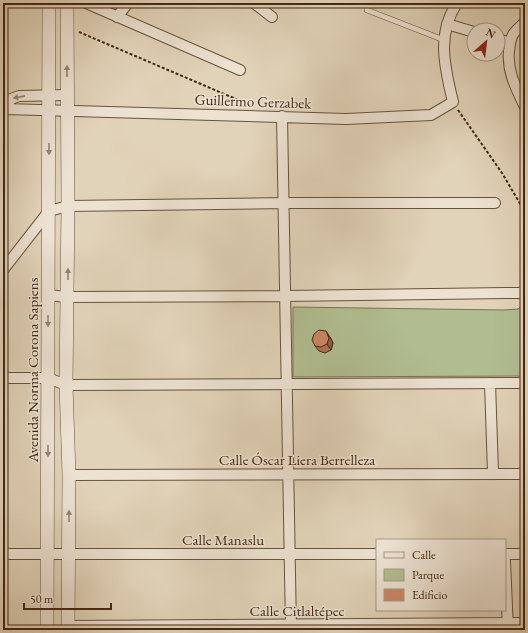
<svg xmlns="http://www.w3.org/2000/svg" width="528" height="633" font-family="'EB Garamond',serif">
<style>
.green{fill:#b0bd91;stroke:#7a7251}
.lines{fill:none;stroke-linecap:round;stroke-linejoin:round}
.service-casing{stroke:#6b523b;stroke-width:6}
.minor-casing{stroke:#6b523b;stroke-width:12}
.tertiary-casing{stroke:#6b523b;stroke-width:14}
.path{stroke:#442711;stroke-width:2;stroke-dasharray:3 2;stroke-linecap:butt}
.service{stroke:#ece2d2;stroke-width:5}
.minor{stroke:#ece2d2;stroke-width:10}
.tertiary{stroke:#ece2d2;stroke-width:13}
.wall{fill:#af7458;stroke:#442711}
.shaded-wall{fill:#8e5e47;stroke:#442711}
.building{fill:#cb8766;stroke:#442711}
.oneway{fill:#988472}
.labels{text-anchor:middle;dominant-baseline:central;stroke-width:3;stroke-linejoin:round;paint-order:stroke}
.street-label{font-size:15px;fill:#442711;stroke:#ece2d2}
</style>
<rect width="100%" height="100%" fill="#e1d3b9"/>
<filter id="stains"><feTurbulence type="fractalNoise" baseFrequency=".005" numOctaves="4"/><feColorMatrix values="0 0 0 0 .2 0 0 0 0 .09 0 0 0 0 .02 0 0 0 .5 -.17"/></filter>
<radialGradient id="worn" r=".72"><stop offset=".6" stop-color="#630" stop-opacity="0"/><stop offset="1" stop-color="#630" stop-opacity=".3"/></radialGradient>
<path class="green" d="M 525,304 L 525,376 L 293,377 L 293,307 L 503,310 L 518,309 Z"/>
<g class="lines">
<defs>
<path id="service" d="M 367,10 L 444,40"/>
<path id="minor" d="M 86,3 L 240,70
M 254,3 L 272,17
M 117,17 L 128,3
M 525,22 C 522,25 517,29 514,33 C 510,38 510,45 509,51 C 507,72 516,88 525,107
M 447,24 L 474,32
M 498,39 L 510,43
M 5,109 L 346,119 L 431,115 L 453,102 C 445,68 436,35 457,3
M 3,112 L 11,99 L 19,96 L 67,95
M 282,116 L 291,630
M 3,270 L 49,211 L 68,206 L 284,203 L 495,203
M 48,295 L 67,297 L 285,296 L 507,293 L 520,293 L 525,291
M 3,378 L 48,378 L 66,385 L 525,383
M 490,383 L 493,473
M 69,475 L 525,474
M 3,554 L 377,554
M 505,554 L 525,554
M 505,561 L 508,630
M 68,626 L 525,623"/>
<path id="tertiary" d="M 67,3 L 68,206 L 66,385 L 69,475 L 68,630
M 47,630 L 49,3"/>
</defs>
<use href="#service" class="service-casing"/>
<use href="#minor" class="minor-casing"/>
<use href="#tertiary" class="tertiary-casing"/>
<path class="path" d="M 79,32 L 250,105
M 458,110 L 502,173 L 525,212"/>
<use href="#service" class="service"/>
<use href="#minor" class="minor"/>
<use href="#tertiary" class="tertiary"/>
</g>
<path class="wall" d="M 330,337 L 333,343 L 331,350 L 325,353 L 319,351 L 315,346 Z"/>
<path class="shaded-wall" d="M 326,331 L 330,337 L 333,343 L 331,350 L 327,344 Z"/>
<path class="building" d="M 319,330 L 326,331 L 329,338 L 327,344 L 321,347 L 315,346 L 312,340 L 314,334 Z"/>
<defs><path id="oneway-solid" d="M-6-.8H1V-3.2L6.5 0L1 3.2V.8H-6Z"/></defs>
<g class="oneway">
<use href="#oneway-solid" transform="translate(67 71) rotate(-90)"/>
<use href="#oneway-solid" transform="translate(19 97) rotate(169)"/>
<use href="#oneway-solid" transform="translate(49 149) rotate(90)"/>
<use href="#oneway-solid" transform="translate(68 274) rotate(-90)"/>
<use href="#oneway-solid" transform="translate(48 321) rotate(90)"/>
<use href="#oneway-solid" transform="translate(48 451) rotate(90)"/>
<use href="#oneway-solid" transform="translate(69 516) rotate(-90)"/>
</g>
<g class="labels">
<g class="street-label">
<text transform="translate(253 101) rotate(2)">Guillermo Gerzabek</text>
<text transform="translate(32 370) rotate(-90)">Avenida Norma Corona Sapiens</text>
<text x="297" y="459">Calle Óscar Liera Berrelleza</text>
<text x="223" y="539">Calle Manaslu</text>
<text x="297" y="610">Calle Citlaltépec</text>
</g>
</g>
<rect width="528" height="633" fill="none" stroke="#e1d3b9" stroke-width="16"/>
<rect x="4" y="4" width="520" height="625" fill="none" stroke="#442711" stroke-width="2"/>
<rect x="8" y="8" width="512" height="617" fill="none" stroke="#442711"/>
<rect x="376" y="539" width="130" height="72" fill="#ece2d2" stroke="#a99785"/>
<rect x="384" y="552" width="20" height="6" fill="#ece2d2" stroke="#a99785"/>
<text x="412" y="559" font-size="12" fill="#442711">Calle</text>
<rect x="384" y="569" width="20" height="12" fill="#b0bd91" stroke="#a99785"/>
<text x="412" y="579" font-size="12" fill="#442711">Parque</text>
<rect x="384" y="589" width="20" height="12" fill="#cb8766" stroke="#a99785"/>
<text x="412" y="599" font-size="12" fill="#442711">Edificio</text>
<g transform="translate(486 42) rotate(28)"><circle r="19" fill="#ece2d2" stroke="#a99785"/>
<path d="M0-3L7 15L0 10L-7 15Z" fill="#8f2418"/>
<text y="-6" font-size="11" font-weight="bold" text-anchor="middle" fill="#442711">N</text>
</g>
<path d="M24 603v6h87v-6" fill="none" stroke="#442711" stroke-width="2"/>
<text x="30" y="603" font-size="12" fill="#442711" stroke="#ece2d2" stroke-width="3" paint-order="stroke">50 m</text>
<rect width="100%" height="100%" filter="url(#stains)"/>
<rect width="100%" height="100%" fill="url(#worn)"/>
</svg>
